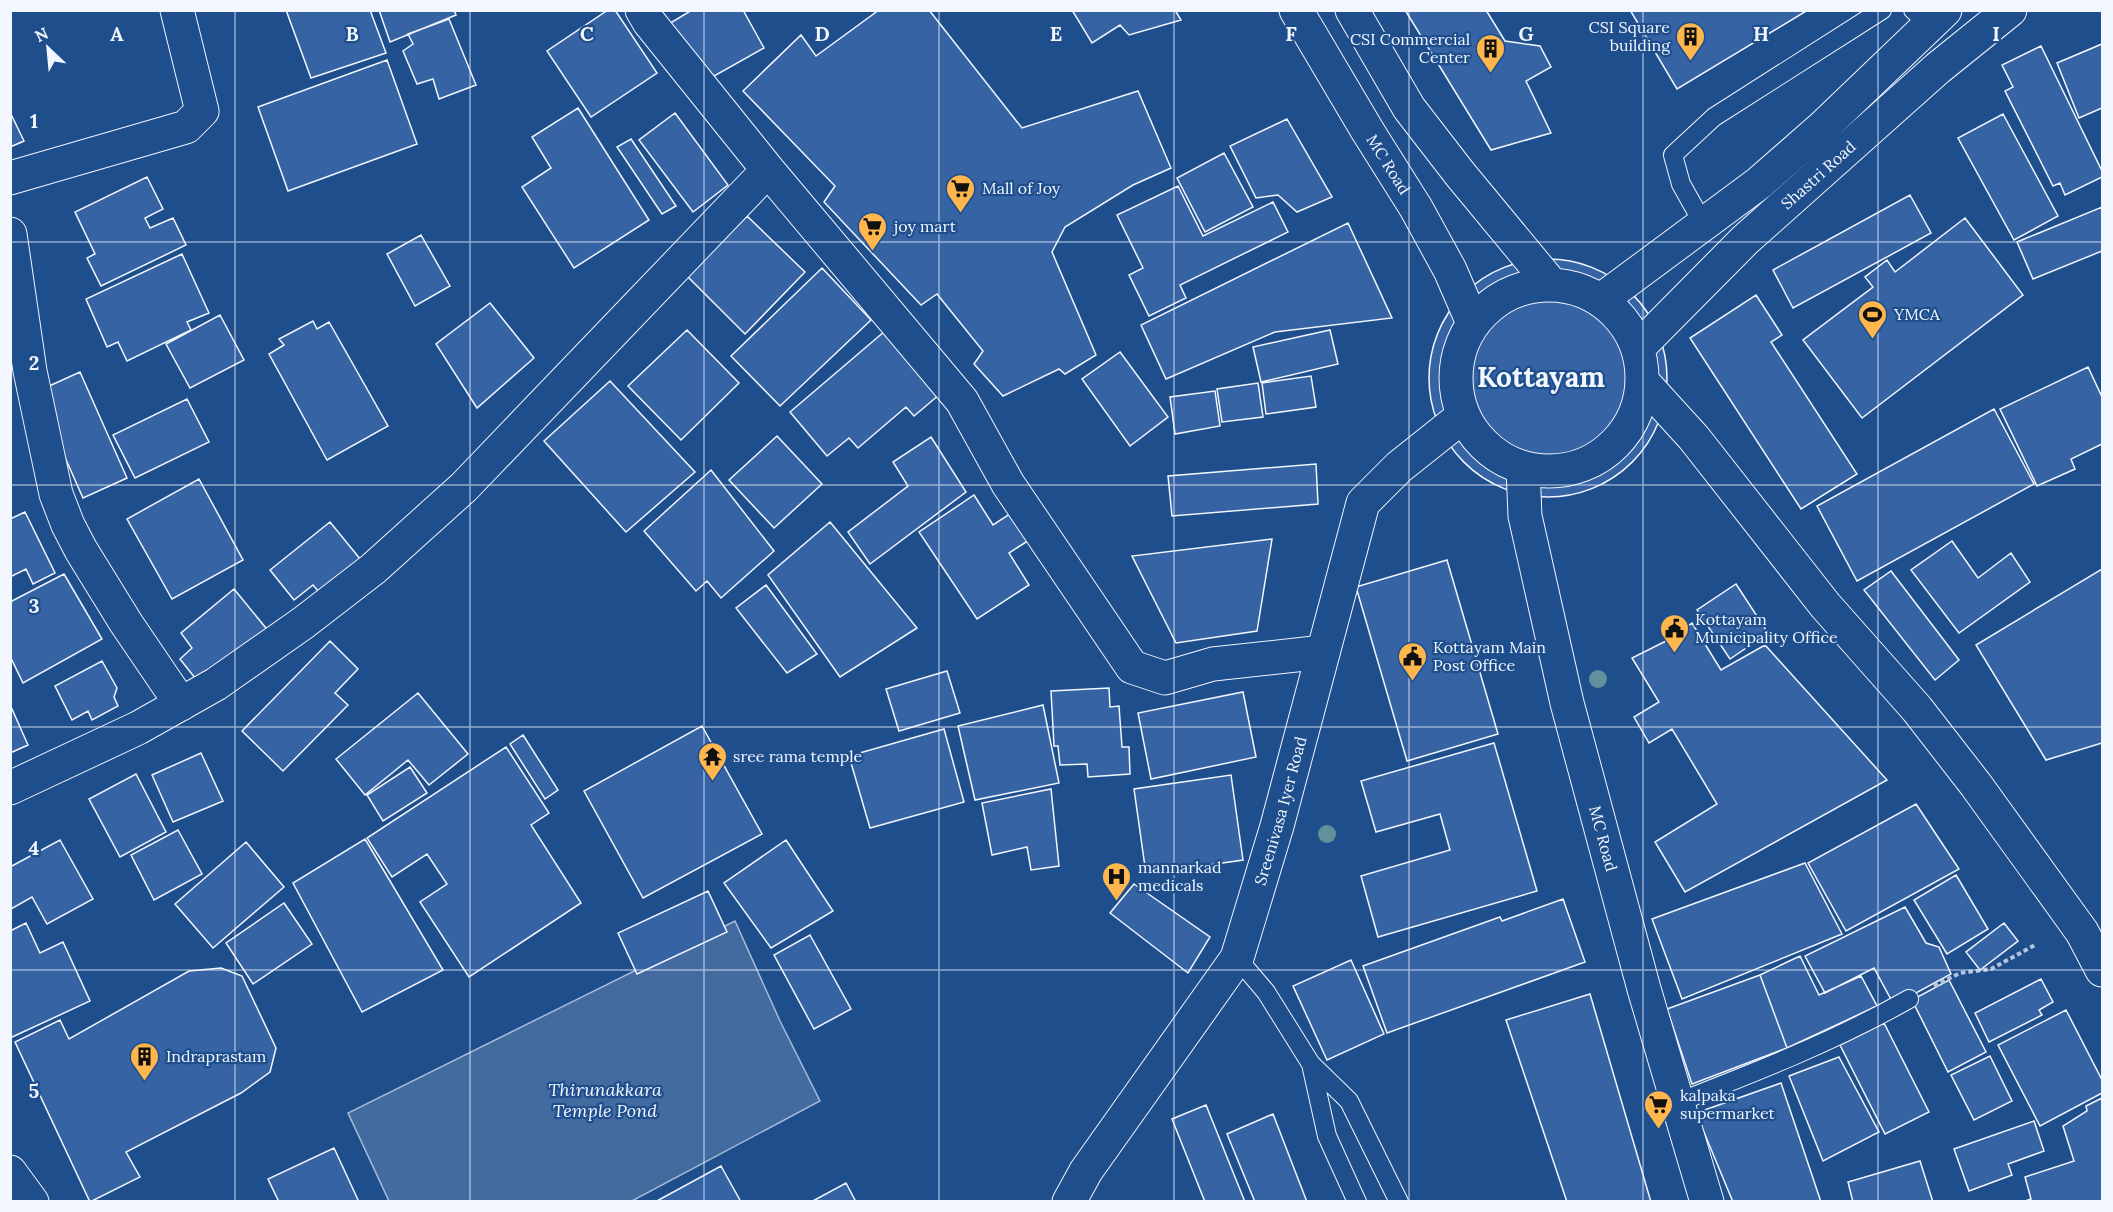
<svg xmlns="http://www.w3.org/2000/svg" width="2113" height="1212" font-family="Lora,serif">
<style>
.water{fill:#446ba0;stroke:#a8bbd7;stroke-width:1.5}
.building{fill:#3563a3;stroke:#f2f6ff;stroke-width:1.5}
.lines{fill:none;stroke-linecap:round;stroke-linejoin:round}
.service-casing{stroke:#f2f6ff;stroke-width:20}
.minor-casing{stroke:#f2f6ff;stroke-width:35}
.secondary-casing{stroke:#f2f6ff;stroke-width:35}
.primary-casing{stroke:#f2f6ff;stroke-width:35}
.trunk-casing{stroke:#f2f6ff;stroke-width:35}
.path{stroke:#b3c4dc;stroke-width:4;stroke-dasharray:4.5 3;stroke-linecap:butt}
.service{stroke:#1f4e8c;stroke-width:18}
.minor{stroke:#1f4e8c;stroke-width:33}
.secondary{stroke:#1f4e8c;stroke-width:33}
.primary{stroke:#1f4e8c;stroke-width:33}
.trunk{stroke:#1f4e8c;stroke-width:33}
.tree{fill:#61919a}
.grid{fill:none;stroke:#f2f6ff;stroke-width:1.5;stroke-opacity:0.55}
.labels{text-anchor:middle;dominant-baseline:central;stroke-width:4.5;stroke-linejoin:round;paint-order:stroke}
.poi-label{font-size:16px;fill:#f2f6ff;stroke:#1f4e8c;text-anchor:start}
.street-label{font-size:16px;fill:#f2f6ff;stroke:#1f4e8c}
.water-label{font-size:18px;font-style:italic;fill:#f2f6ff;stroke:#1f4e8c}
.town-label{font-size:28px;font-weight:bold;fill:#f2f6ff;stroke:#1f4e8c}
.grid-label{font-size:20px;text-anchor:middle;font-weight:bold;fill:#f2f6ff;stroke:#1f4e8c;stroke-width:4.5;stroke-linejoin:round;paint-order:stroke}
</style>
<rect width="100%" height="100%" fill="#1f4e8c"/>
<path class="water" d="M 735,921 L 780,1021 L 820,1101 L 630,1202 L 389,1201 L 348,1113 Z"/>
<path class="building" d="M 286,10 L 370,10 L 386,53 L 311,78 Z
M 379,10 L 454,10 L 456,15 L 390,42 Z
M 608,10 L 615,10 L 657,73 L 591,117 L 547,51 Z
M 692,10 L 743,10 L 764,48 L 700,84 L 667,25 Z
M 879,10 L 929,10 L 1022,128 L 1138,91 L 1171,168 L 1133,185 L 1065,227 L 1052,252 L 1096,355 L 1065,374 L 1059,369 L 1003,396 L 974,364 L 983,351 L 937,294 L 921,305 L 824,202 L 835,186 L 743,91 L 801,35 L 816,56 Z
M 1072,10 L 1175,10 L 1181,20 L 1129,35 L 1120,25 L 1092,43 Z
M 1405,10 L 1486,10 L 1505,41 L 1540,46 L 1551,67 L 1526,81 L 1551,133 L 1491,150 Z
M 1630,10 L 1808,10 L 1677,89 Z
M 449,19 L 476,85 L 439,99 L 433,79 L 417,84 L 403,51 L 413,44 L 408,34 Z
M 2102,44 L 2102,108 L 2079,118 L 2057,63 Z
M 2041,46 L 2102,171 L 2102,177 L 2065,195 L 2060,183 L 2053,186 L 2005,91 L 2013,87 L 2002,65 Z
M 387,60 L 417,144 L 288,191 L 258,107 Z
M 578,108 L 649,220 L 574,268 L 522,187 L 551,168 L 532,137 Z
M 10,112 L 24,141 L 10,147 Z
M 675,113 L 728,185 L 693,212 L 639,140 Z
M 2003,114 L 2058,216 L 2014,240 L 1958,138 Z
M 1287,119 L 1332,197 L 1297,212 L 1278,195 L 1256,198 L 1230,146 Z
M 631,139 L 676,206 L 662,214 L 617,147 Z
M 1224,153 L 1253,207 L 1205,232 L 1177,178 Z
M 147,177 L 163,209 L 145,218 L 150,228 L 173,218 L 186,245 L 101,286 L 87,258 L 95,254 L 75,212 Z
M 1178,186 L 1203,236 L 1273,202 L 1288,232 L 1180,285 L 1186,298 L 1149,316 L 1129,275 L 1143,268 L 1117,215 Z
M 1910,195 L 1931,233 L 1793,308 L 1773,270 Z
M 2102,207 L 2102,251 L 2033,279 L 2017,242 Z
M 747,216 L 805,272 L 745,334 L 687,276 Z
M 1965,218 L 2023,295 L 1862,418 L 1803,340 L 1873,287 L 1865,277 L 1887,260 L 1895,272 Z
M 1348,223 L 1392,318 L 1275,332 L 1166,379 L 1141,325 Z
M 421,235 L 450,286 L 415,306 L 387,254 Z
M 182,254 L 209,313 L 187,322 L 191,330 L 127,361 L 118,342 L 107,347 L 86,299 Z
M1429 378a119 119 0 1 1 238 0a119 119 0 1 1-238 0Z
M 822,268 L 871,320 L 780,406 L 731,356 Z
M 1756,295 L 1782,335 L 1771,342 L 1857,474 L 1801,509 L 1690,338 Z
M 490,303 L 534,358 L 477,408 L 436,344 Z
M 220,315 L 244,360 L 190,388 L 166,344 Z
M 313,321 L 317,329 L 329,322 L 388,426 L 327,460 L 269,354 L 284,345 L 279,339 Z
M 892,325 L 946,389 L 914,416 L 906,407 L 858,448 L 849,438 L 827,456 L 790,412 Z
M 687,330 L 739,383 L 681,440 L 628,386 Z
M 1330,330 L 1338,364 L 1261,382 L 1253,347 Z
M 1120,352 L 1168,417 L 1130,446 L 1082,379 Z
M 2088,367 L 2102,397 L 2102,444 L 2071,459 L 2075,469 L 2037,486 L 2000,409 Z
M 80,372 L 127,478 L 83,498 L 36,392 Z
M 1311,376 L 1316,407 L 1266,414 L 1262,383 Z
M 610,381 L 695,472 L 626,532 L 544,441 Z
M 1258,383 L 1263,417 L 1222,422 L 1217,389 Z
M 1215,391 L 1220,426 L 1175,434 L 1170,397 Z
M 187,399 L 209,442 L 135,478 L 113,435 Z
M 1994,409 L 2034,484 L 1857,581 L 1817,506 Z
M 777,436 L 822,484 L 774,528 L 729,480 Z
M 931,437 L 966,492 L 870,564 L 848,532 L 908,486 L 893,462 Z
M 1316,464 L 1318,504 L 1172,516 L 1168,476 Z
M 711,470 L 774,551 L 721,598 L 707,581 L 696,591 L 644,531 Z
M 199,479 L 243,560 L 172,599 L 127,519 Z
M 974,495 L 993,525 L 1019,508 L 1037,535 L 1009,553 L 1029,585 L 977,619 L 919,532 Z
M 25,512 L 55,573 L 33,584 L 26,569 L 10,577 L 10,519 Z
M 330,522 L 365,565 L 324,598 L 313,585 L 294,600 L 270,570 Z
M 830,522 L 917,628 L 840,677 L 768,575 Z
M 1272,539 L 1257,631 L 1176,643 L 1132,556 Z
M 1952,541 L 1978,578 L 2011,553 L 2030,582 L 1959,633 L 1911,570 Z
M 1447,560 L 1498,734 L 1407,761 L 1356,587 Z
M 2102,569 L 2102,743 L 2046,760 L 1976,645 Z
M 1891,571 L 1959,660 L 1935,680 L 1864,590 Z
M 64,574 L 102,639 L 23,683 L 10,656 L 10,602 Z
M 1736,584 L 1768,633 L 1730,659 L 1697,610 Z
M 766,585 L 817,654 L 787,673 L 736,608 Z
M 234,589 L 270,633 L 203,688 L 180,659 L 192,648 L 181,633 Z
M 1692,623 L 1721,670 L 1765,645 L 1887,780 L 1685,892 L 1655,842 L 1717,804 L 1672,729 L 1649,743 L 1634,717 L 1659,702 L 1632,658 L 1666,641 Z
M 330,641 L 358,669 L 335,693 L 348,705 L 283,771 L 242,731 Z
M 102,661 L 117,688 L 114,697 L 118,706 L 92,720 L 88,711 L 72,720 L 55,686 Z
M 947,671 L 960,713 L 899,731 L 886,689 Z
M 1109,688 L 1110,707 L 1119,706 L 1122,747 L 1129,747 L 1130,774 L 1088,777 L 1087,764 L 1060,765 L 1058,746 L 1054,746 L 1051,691 Z
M 1243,692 L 1256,757 L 1151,779 L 1138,713 Z
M 418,693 L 468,754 L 429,785 L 408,760 L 365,795 L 336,759 Z
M 1043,705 L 1059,783 L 975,800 L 958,726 Z
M 12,709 L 28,745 L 10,753 L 10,710 Z
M 702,726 L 762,834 L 643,898 L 584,791 Z
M 944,729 L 964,802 L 870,828 L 849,756 Z
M 523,735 L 558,790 L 545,799 L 510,744 Z
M 1494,743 L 1537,891 L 1378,937 L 1361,876 L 1450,850 L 1440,814 L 1376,832 L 1361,781 Z
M 506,747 L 549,813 L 531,825 L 581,903 L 469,977 L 420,902 L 447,884 L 427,854 L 392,877 L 367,838 Z
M 201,753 L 223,801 L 173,822 L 152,775 Z
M 410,767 L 427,793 L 383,821 L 367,795 Z
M 136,774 L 166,832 L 120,857 L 89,799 Z
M 1231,775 L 1243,860 L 1146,874 L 1134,789 Z
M 1051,789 L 1059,866 L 1031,870 L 1027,847 L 992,855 L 982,803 Z
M 1916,804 L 1959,869 L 1846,931 L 1808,863 Z
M 178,830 L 202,874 L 154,900 L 131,855 Z
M 365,839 L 443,970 L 362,1012 L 293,883 Z
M 60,840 L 93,899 L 47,924 L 32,897 L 11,909 L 10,867 Z
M 786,840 L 833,911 L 771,948 L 724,883 Z
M 246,842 L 284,887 L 213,948 L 175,904 Z
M 1805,863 L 1842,934 L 1682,999 L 1652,919 Z
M 1956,875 L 1988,929 L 1947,954 L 1914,900 Z
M 1134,884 L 1210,937 L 1188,973 L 1110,913 Z
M 708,891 L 727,932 L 637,974 L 618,933 Z
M 1563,899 L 1585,962 L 1387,1033 L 1363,966 L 1500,917 L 1502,921 Z
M 284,903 L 312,944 L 253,984 L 226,943 Z
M 1905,907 L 1926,943 L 1939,947 L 1951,974 L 1894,1005 L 1874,968 L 1825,993 L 1805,956 Z
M 26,923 L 40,953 L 63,942 L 90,1001 L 10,1038 L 10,931 Z
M 2004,923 L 2018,941 L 1980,970 L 1966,952 Z
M 810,935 L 851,1009 L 814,1029 L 774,955 Z
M 1800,956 L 1819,995 L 1861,976 L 1877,1006 L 1787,1048 L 1760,975 Z
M 1351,960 L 1384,1034 L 1327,1060 L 1293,986 Z
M 221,968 L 242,976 L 276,1048 L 270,1072 L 241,1093 L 126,1152 L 140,1177 L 90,1202 L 15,1042 L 60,1020 L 69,1039 L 189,971 Z
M 1760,975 L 1787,1048 L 1692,1084 L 1667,1009 Z
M 2041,979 L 2053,1002 L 2039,1010 L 2042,1015 L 1989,1042 L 1975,1013 Z
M 1949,980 L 1986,1052 L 1948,1072 L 1912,1000 Z
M 1590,994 L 1651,1202 L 1567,1202 L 1506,1020 Z
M 2066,1010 L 2102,1080 L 2102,1093 L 2040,1126 L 1998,1045 Z
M 1884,1023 L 1929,1112 L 1885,1134 L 1840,1045 Z
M 1990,1056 L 2012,1101 L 1974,1120 L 1951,1075 Z
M 1839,1057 L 1879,1132 L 1823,1161 L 1789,1076 Z
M 1781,1083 L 1821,1202 L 1733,1202 L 1696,1113 Z
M 2102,1098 L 2102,1202 L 2022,1202 L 2031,1199 L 2025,1177 L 2074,1161 L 2063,1126 L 2087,1111 L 2086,1106 Z
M 1206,1105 L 1245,1202 L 1205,1202 L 1172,1119 Z
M 1273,1114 L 1307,1202 L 1255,1202 L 1227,1134 Z
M 2034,1121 L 2044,1151 L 2008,1164 L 2012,1175 L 1969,1191 L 1954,1149 Z
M 334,1148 L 359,1202 L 279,1202 L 268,1179 Z
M 1920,1161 L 1933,1202 L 1853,1202 L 1848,1182 Z
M 721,1166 L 741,1202 L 655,1202 Z
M 846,1183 L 856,1202 L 811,1202 Z"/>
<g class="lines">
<defs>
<path id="service" d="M 1913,10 L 1920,16 L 1940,14 L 1941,12
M 1704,225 L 1681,184 L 1673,155 L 1714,117 L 1882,10
M 1237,958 L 1266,992 L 1311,1064 L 1327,1136 L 1357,1202
M 1311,1064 L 1349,1101 L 1399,1202
M 1676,1103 C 1756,1072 1835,1041 1909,999"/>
<path id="minor" d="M 642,10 L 649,22 L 768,170 L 962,401 L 1008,484 L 1132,667 L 1165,678 L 1213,664 L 1323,652
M 10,178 L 186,127 L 202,111 L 177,10
M 10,234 L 30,371 L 56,494 L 68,525 L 81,550 L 126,623 L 181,704
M 10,788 L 138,728 L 216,684 L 303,623 L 373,569 L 464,487 L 768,170"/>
<g id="secondary">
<path d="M 10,1172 L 32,1202"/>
<path id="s1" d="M 1069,1202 L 1086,1171 L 1237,958 L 1277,826 L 1363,503 L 1399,467 L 1463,416"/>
</g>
<g id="primary">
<path id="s2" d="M 1296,10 L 1367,130 L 1416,208 L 1450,270 L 1473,323"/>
<path d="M 1352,10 L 1409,108 L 1460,174 L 1551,284"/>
</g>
<g id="trunk">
<circle cx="1549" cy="378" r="93"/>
<path d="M 1601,300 L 1759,183 L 1823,127 L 1945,10"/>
<path id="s3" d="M 1638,348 L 1745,240 L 1938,68 L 2010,10"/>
<path d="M 1643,382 L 1694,438 L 1825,605 L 1917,709 L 1976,785 L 2082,932 L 2102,970"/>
<path id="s4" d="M 1523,468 L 1525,516 L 1567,703 L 1644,989 L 1707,1202"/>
</g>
</defs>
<use href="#service" class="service-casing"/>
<use href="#minor" class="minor-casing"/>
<use href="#secondary" class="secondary-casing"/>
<use href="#primary" class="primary-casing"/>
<use href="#trunk" class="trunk-casing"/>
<path class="path" d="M 1934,986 L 1960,973 L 1991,969 L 2035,945"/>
<use href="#service" class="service"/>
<use href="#minor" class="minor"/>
<use href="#secondary" class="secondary"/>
<use href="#primary" class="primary"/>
<use href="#trunk" class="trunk"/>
</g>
<g class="tree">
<circle cx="1598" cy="679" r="9"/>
<circle cx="1327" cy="834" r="9"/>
</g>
<path class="grid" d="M 235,10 L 235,1202M 470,10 L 470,1202M 704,10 L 704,1202M 939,10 L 939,1202M 1174,10 L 1174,1202M 1409,10 L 1409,1202M 1643,10 L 1643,1202M 1878,10 L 1878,1202M 10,242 L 2102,242M 10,485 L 2102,485M 10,727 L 2102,727M 10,970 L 2102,970"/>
<defs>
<symbol id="building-pin" viewBox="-11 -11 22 30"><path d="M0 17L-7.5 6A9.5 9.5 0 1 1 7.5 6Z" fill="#ffb74d" stroke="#1f4e8c"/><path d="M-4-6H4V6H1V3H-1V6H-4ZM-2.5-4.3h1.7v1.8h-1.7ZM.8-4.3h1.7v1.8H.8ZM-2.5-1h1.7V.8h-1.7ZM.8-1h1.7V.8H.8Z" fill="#111"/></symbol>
<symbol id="supermarket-pin" viewBox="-11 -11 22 30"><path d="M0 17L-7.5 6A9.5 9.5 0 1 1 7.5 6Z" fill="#ffb74d" stroke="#1f4e8c"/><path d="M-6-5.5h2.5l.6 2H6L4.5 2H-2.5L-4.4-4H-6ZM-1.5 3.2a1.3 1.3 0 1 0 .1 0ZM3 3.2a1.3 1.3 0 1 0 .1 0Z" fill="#111"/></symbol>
<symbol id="stadium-pin" viewBox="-11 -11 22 30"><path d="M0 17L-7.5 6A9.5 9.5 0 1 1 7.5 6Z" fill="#ffb74d" stroke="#1f4e8c"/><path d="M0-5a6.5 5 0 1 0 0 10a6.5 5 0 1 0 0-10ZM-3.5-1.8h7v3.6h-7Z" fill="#111"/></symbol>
<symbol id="civic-pin" viewBox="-11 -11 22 30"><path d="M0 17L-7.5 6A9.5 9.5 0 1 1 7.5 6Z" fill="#ffb74d" stroke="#1f4e8c"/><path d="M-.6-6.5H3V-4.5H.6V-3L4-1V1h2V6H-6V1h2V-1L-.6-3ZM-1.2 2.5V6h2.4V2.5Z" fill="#111"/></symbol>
<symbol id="temple-pin" viewBox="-11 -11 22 30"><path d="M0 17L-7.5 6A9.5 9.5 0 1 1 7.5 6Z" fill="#ffb74d" stroke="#1f4e8c"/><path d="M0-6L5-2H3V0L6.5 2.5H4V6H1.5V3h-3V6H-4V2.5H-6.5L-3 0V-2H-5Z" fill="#111"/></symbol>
<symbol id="hospital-pin" viewBox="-11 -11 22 30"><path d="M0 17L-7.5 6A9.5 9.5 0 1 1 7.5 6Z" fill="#ffb74d" stroke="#1f4e8c"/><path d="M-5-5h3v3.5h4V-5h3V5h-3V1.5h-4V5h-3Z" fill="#111"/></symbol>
</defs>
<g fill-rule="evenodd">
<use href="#building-pin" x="1674" y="20" width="33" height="45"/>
<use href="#building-pin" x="1474" y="32" width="33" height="45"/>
<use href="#supermarket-pin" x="944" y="172" width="33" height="45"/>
<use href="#supermarket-pin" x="856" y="210" width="33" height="45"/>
<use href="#stadium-pin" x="1856" y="298" width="33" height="45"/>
<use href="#civic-pin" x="1658" y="612" width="33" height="45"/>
<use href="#civic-pin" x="1396" y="640" width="33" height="45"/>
<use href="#temple-pin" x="696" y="740" width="33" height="45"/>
<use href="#hospital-pin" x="1100" y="860" width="33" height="45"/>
<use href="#building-pin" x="128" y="1040" width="33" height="45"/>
<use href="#supermarket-pin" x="1642" y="1088" width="33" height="45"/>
</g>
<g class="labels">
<g class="poi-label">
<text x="1670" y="27" text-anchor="end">CSI Square<tspan x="1670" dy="18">building</tspan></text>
<text x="1470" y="39" text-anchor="end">CSI Commercial<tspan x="1470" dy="18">Center</tspan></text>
<text x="982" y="188">Mall of Joy</text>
<text x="894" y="226">joy mart</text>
<text x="1894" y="314">YMCA</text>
<text x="1695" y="619">Kottayam<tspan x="1695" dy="18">Municipality Office</tspan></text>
<text x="1433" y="647">Kottayam Main<tspan x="1433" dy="18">Post Office</tspan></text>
<text x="733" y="756">sree rama temple</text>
<text x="1138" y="867">mannarkad<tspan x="1138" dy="18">medicals</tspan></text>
<text x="166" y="1056">Indraprastam</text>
<text x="1680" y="1095">kalpaka<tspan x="1680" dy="18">supermarket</tspan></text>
</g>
<g class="street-label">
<text stroke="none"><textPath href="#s2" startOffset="180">MC Road</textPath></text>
<text stroke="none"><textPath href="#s3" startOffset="250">Shastri Road</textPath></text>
<text stroke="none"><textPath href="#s1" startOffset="450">Sreenivasa Iyer Road</textPath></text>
<text stroke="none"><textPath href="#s4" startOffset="380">MC Road</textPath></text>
</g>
<g class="water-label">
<text x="605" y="1089">Thirunakkara<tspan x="605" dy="21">Temple Pond</tspan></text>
</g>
<g class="town-label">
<text x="1541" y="377">Kottayam</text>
</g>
</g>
<g class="grid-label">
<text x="117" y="41">A</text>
<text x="352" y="41">B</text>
<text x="587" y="41">C</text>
<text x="822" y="41">D</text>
<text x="1056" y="41">E</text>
<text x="1291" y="41">F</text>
<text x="1526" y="41">G</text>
<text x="1761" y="41">H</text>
<text x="1996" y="41">I</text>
<text x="34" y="128">1</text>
<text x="34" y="370">2</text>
<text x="34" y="613">3</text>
<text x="34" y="855">4</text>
<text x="34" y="1098">5</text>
</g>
<rect width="2113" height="1212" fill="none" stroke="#f2f6ff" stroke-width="24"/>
<g transform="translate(48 48) rotate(334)" stroke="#1f4e8c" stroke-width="4.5" paint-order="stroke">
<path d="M0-4.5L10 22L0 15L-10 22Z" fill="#f2f6ff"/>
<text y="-9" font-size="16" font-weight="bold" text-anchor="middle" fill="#f2f6ff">N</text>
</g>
</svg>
